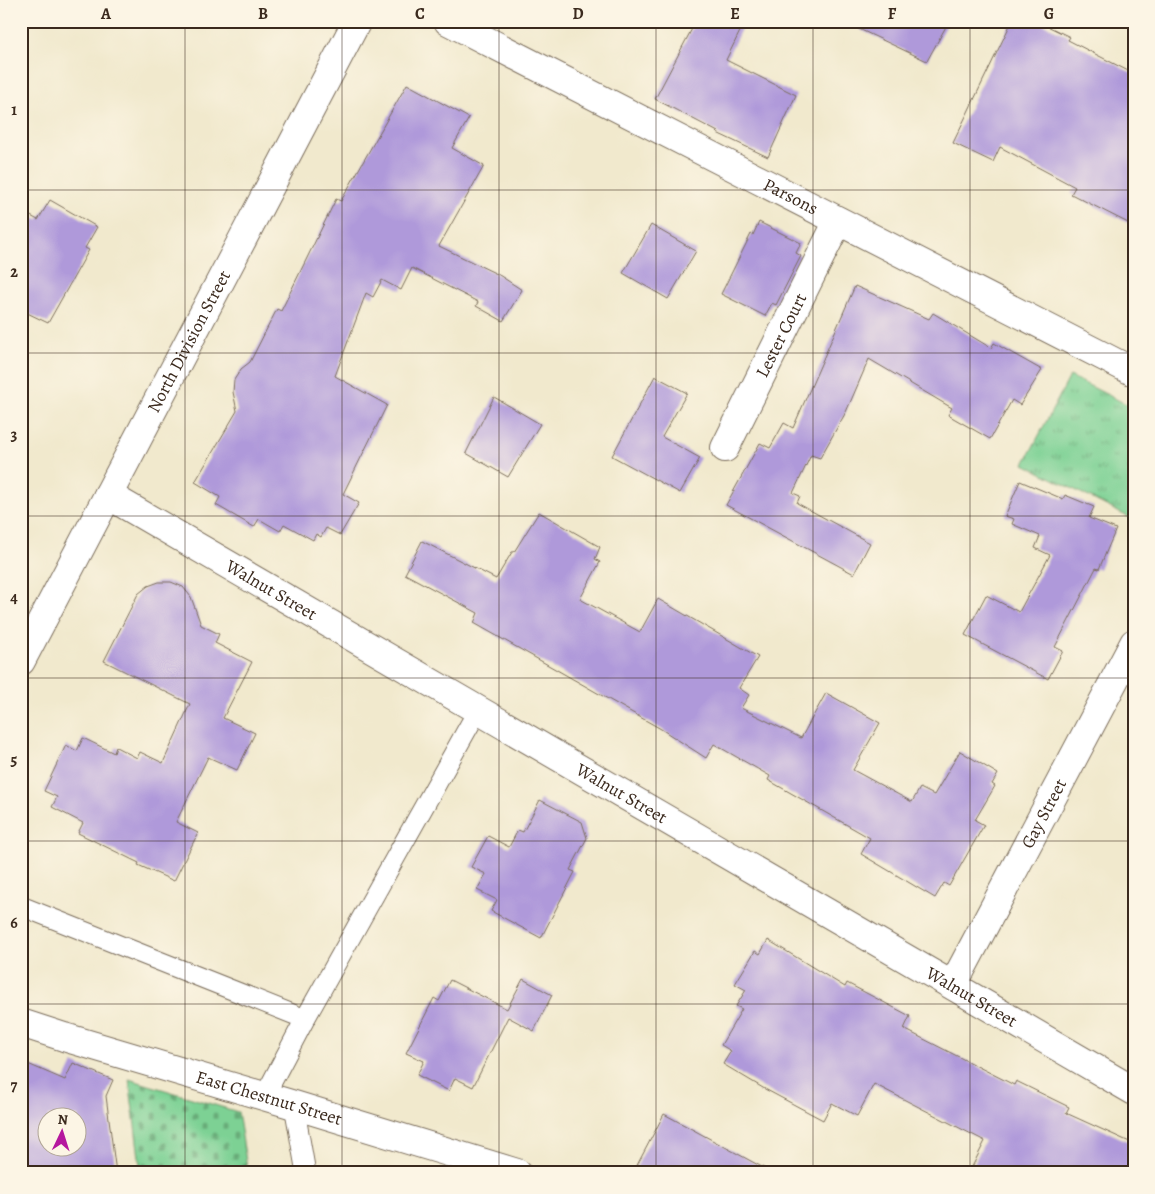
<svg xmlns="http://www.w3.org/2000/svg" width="1155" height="1194" font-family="Alegreya,serif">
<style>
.cemetery{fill:url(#cemetery-stones);stroke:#5c7e59}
.park{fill:url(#park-tufts);stroke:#5c7e59}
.building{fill:#af99da;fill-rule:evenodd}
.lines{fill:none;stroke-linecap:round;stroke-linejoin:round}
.service-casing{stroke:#7b6d5b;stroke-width:21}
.minor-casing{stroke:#7b6d5b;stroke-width:30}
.tertiary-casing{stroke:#7b6d5b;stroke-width:30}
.service{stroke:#fff;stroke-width:19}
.minor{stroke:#fff;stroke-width:28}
.tertiary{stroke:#fff;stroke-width:28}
.grid{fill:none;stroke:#3b2a1e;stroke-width:1;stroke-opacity:0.55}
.labels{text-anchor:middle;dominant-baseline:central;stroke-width:4.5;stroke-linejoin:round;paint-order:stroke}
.street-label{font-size:18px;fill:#3b2a1e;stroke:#fcf5e5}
.neatline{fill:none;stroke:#3b2a1e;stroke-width:2}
.grid-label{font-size:16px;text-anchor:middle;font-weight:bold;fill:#3b2a1e}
</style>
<defs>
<pattern id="cemetery-stones" width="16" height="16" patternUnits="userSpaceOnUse" patternTransform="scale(1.25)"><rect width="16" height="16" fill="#7dd194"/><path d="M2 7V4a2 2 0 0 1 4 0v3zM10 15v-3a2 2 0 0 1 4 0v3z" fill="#68aa78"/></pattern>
<pattern id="park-tufts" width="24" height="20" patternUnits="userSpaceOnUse" patternTransform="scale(1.25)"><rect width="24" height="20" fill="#7dd194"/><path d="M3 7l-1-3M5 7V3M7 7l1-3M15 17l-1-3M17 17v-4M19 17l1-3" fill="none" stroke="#68aa78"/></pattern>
</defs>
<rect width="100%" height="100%" fill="#fcf5e5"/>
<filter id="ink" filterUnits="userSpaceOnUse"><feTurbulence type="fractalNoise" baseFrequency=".02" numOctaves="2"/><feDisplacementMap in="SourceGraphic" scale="10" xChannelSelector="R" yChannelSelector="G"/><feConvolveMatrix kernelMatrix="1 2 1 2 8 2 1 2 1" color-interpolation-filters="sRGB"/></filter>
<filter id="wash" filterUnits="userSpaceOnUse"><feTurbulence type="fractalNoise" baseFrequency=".0096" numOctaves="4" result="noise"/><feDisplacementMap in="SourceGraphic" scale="20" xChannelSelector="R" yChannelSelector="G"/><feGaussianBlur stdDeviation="1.12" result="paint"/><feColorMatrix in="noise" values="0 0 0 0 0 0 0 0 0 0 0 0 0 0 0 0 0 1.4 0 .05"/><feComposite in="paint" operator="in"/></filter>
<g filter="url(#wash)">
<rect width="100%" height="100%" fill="#f1e9cd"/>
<path class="cemetery" d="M 129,1079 L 238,1112 L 248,1173 L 141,1173 Z"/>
<path class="park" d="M 1070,376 L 1134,408 L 1134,520 L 1024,464 Z"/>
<g id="blocks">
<path class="building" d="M 696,21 L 745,21 L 726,60 L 796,95 L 768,157 L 717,133 L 718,132 L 655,99 Z
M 842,21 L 949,21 L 927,61 Z
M 1012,21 L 1037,21 L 1070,37 L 1068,40 L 1134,74 L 1134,226 L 1071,194 L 1075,187 L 1000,147 L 993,162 L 953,143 Z
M 407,84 L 469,118 L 452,148 L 484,166 L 439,246 L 499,275 L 522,290 L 503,321 L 476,306 L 478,302 L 412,268 L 401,290 L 382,280 L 373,297 L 366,293 L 335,376 L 387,405 L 343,494 L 359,503 L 340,535 L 326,528 L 321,537 L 316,534 L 313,540 L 284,524 L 280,531 L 259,519 L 254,527 L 216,505 L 220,497 L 195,482 L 237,411 L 233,392 L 234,380 L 241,369 L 250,362 L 277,309 L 281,311 L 336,199 L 341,201 Z
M 50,200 L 97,227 L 85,248 L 89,250 L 48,323 L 21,310 L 21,211 L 38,220 Z
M 759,222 L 801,243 L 796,253 L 801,256 L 776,305 L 772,303 L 765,316 L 721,294 L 751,234 L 753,235 Z
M 651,225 L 696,251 L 668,299 L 623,273 Z
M 855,286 L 929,319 L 933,313 L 991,348 L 994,343 L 1042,370 L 1020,405 L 1012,400 L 990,439 L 948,415 L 952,408 L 869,359 L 846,412 L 820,458 L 811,455 L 793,493 L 800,496 L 797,503 L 870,543 L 854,574 L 726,505 L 760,443 L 770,448 L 784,423 L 793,428 Z
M 655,376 L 687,393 L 662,437 L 700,458 L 680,493 L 612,456 Z
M 494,397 L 540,424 L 508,477 L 466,453 Z
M 1020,481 L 1063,499 L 1065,495 L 1094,507 L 1089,518 L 1116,529 L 1099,569 L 1096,568 L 1055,647 L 1063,651 L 1048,679 L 965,635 L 986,595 L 1019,612 L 1050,555 L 1035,548 L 1040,536 L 1012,524 L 1014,519 L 1005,516 Z
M 539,512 L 600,547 L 595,559 L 600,562 L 580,599 L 640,632 L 658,599 L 758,657 L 739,688 L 749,695 L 741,708 L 801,738 L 826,693 L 880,723 L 853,770 L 912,802 L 920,788 L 934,795 L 960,751 L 998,774 L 992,784 L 995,786 L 975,820 L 984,825 L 949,886 L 944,883 L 935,898 L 861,854 L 870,838 L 768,780 L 770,776 L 714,744 L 706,758 L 661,729 L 474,623 L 478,613 L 405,574 L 422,541 L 496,579 L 512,552 L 514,552 Z
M 159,582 L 171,582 L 183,587 L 191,597 L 201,625 L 219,634 L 215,643 L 252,662 L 223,718 L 255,733 L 237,770 L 208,757 L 176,822 L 198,833 L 174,881 L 138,865 L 139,863 L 78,833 L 83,823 L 52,807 L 57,797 L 44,791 L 66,745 L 77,751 L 83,738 L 114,753 L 116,747 L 137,758 L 140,752 L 163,763 L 190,704 L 104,661 L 138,594 L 148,586 Z
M 540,800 L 582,822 L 587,838 L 570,870 L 575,872 L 541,938 L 491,911 L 497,900 L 477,890 L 486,874 L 471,867 L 488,836 L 509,847 L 518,830 L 523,832 Z
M 768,940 L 845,987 L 847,983 L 910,1016 L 904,1029 L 1014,1085 L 1016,1081 L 1069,1107 L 1066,1113 L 1134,1144 L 1134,1173 L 969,1173 L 985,1141 L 874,1084 L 857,1116 L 832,1103 L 823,1120 L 763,1088 L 723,1064 L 731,1051 L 721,1045 L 742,1009 L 736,1006 L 746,990 L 735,984 L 755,951 L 760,954 Z
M 523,979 L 552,995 L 534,1031 L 508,1017 L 473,1087 L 455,1078 L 449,1091 L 417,1075 L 424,1061 L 406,1053 L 434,998 L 439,1001 L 450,980 L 507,1009 Z
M 21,1061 L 65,1080 L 73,1063 L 113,1080 L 106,1096 L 116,1173 L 21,1173 ZM 48,1116 L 78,1116 L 78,1146 L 48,1146 Z
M 664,1114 L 773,1173 L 633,1173 Z"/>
</g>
</g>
<g filter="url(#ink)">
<use href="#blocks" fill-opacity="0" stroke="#7b6d5b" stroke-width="1"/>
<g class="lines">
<defs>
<path id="service" d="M 21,906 L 305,1019
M 264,1097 L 305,1019 L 478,710
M 294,1105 L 306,1173"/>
<g id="minor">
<path id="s1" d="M 448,21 L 1134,372"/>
<path id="s2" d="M 725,448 L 838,221"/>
<path id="s3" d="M 108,495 L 1134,1091"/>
<path id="s4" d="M 953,985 L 1134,643"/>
<path id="s5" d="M 21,1023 L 64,1037 L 294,1105 L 517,1173"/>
</g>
<g id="tertiary">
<path id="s6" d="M 21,661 L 357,21"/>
</g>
</defs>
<use href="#service" class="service-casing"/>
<use href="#minor" class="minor-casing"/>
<use href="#tertiary" class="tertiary-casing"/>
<use href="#service" class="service"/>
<use href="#minor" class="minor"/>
<use href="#tertiary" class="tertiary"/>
</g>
</g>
<path class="grid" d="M 185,21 L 185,1173M 342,21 L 342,1173M 499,21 L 499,1173M 656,21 L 656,1173M 813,21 L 813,1173M 970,21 L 970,1173M 21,190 L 1134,190M 21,353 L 1134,353M 21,516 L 1134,516M 21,678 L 1134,678M 21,841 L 1134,841M 21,1004 L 1134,1004"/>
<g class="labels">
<g class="street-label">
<text stroke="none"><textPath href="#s1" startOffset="385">Parsons</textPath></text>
<text stroke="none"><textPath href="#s2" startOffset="126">Lester Court</textPath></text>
<text stroke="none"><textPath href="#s6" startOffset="361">North Division Street</textPath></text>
<text stroke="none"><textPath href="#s3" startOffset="189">Walnut Street</textPath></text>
<text stroke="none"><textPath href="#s3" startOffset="594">Walnut Street</textPath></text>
<text stroke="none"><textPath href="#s4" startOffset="194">Gay Street</textPath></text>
<text stroke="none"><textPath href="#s3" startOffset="999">Walnut Street</textPath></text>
<text stroke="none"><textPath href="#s5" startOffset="259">East Chestnut Street</textPath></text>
</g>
</g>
<rect width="1155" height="1194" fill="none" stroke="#fcf5e5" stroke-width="55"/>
<g transform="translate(62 1132) rotate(4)"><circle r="24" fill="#fcf5e5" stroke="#afa495"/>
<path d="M0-4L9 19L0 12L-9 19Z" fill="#b5179e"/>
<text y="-8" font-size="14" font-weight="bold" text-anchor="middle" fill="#3b2a1e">N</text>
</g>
<rect x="28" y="28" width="1100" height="1138" class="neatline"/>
<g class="grid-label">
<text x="106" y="19">A</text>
<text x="263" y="19">B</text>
<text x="420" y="19">C</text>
<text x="578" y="19">D</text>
<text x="735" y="19">E</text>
<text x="892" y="19">F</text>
<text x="1049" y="19">G</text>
<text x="14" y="115">1</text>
<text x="14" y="277">2</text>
<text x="14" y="440">3</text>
<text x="14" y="603">4</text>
<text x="14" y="765">5</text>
<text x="14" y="928">6</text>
<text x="14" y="1091">7</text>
</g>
</svg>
